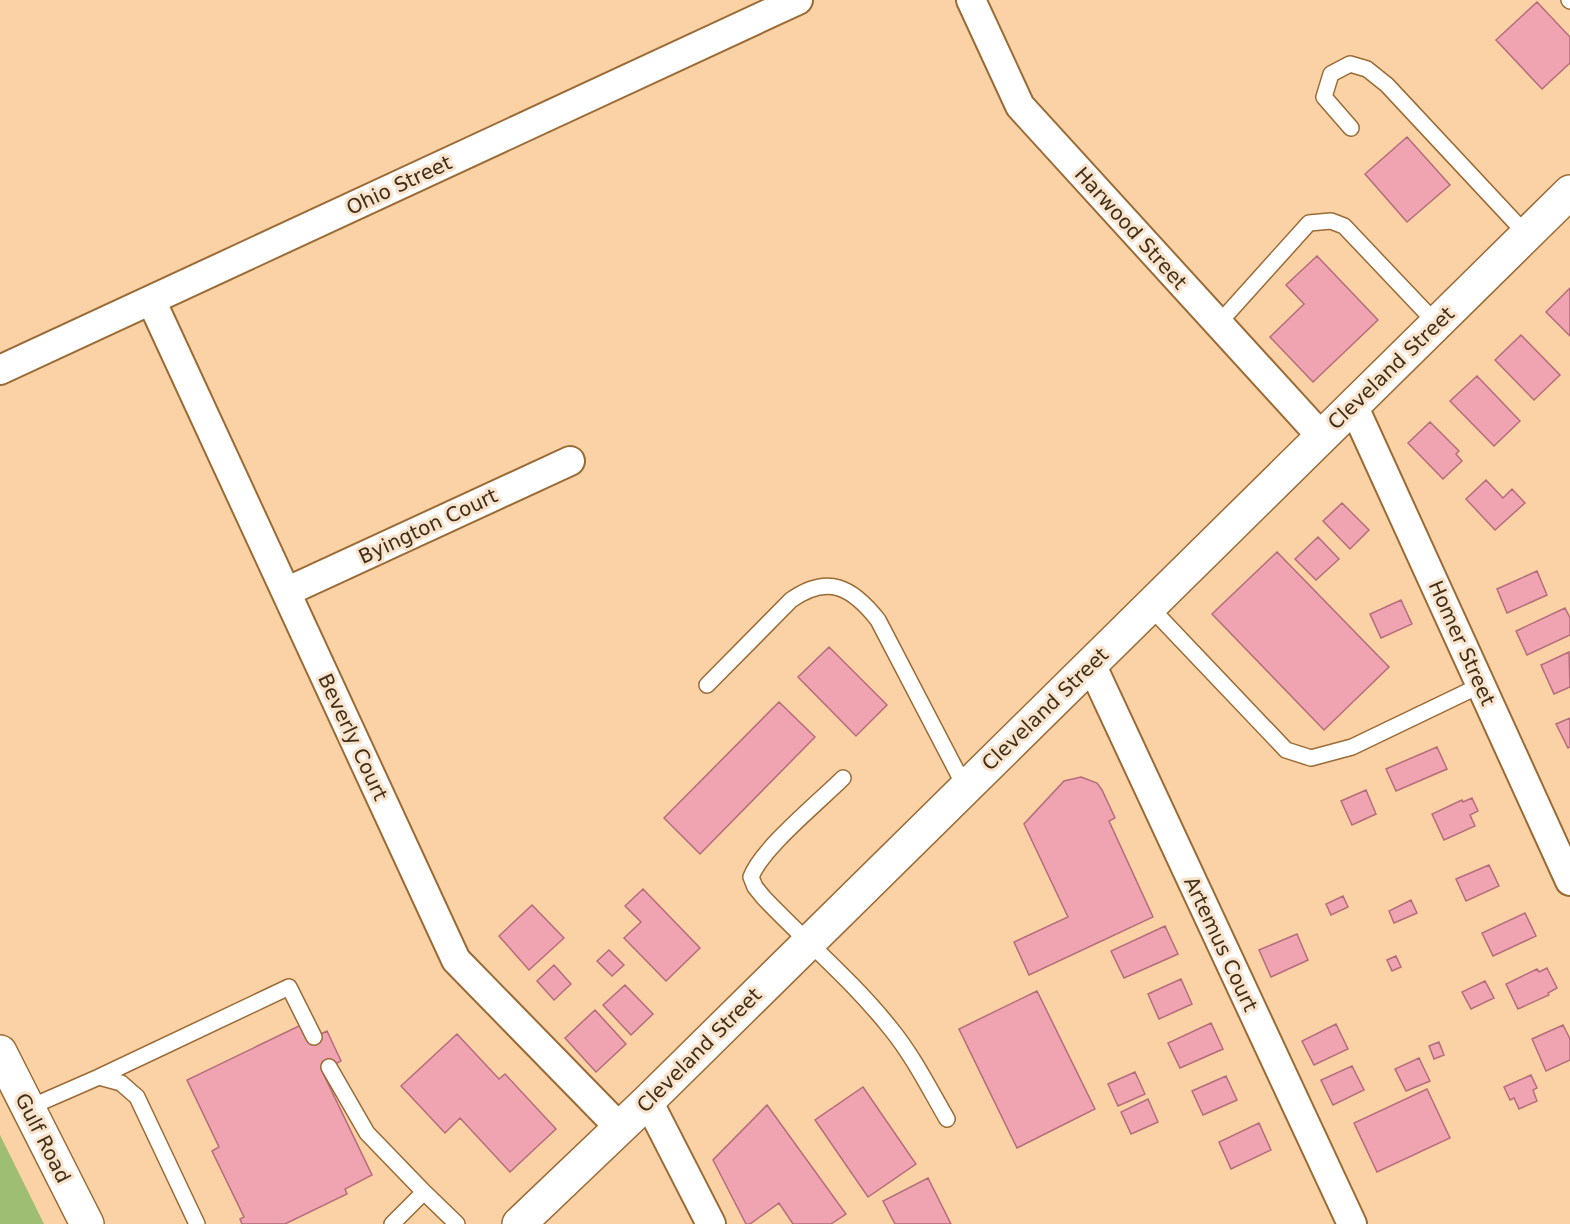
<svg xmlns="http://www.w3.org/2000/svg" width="1570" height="1224" font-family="'DejaVu Sans',sans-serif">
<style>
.green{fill:#9ebf73}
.building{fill:#f0a3b1;stroke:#b46d7a;stroke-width:1.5}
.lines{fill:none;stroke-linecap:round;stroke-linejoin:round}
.lane-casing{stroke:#9a6b35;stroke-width:18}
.street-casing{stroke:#9a6b35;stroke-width:32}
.secondary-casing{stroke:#9a6b35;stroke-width:36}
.lane{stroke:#fff;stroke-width:15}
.street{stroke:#fff;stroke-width:28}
.secondary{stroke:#fff;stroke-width:33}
.labels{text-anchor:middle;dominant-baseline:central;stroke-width:6;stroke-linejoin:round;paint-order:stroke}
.street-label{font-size:20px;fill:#422e17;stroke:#f8e3cd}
</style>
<rect width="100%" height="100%" fill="#fbd1a6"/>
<path class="green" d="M 0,1135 L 44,1224 L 0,1224 Z"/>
<path class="building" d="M 1537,2 L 1570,37 L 1570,63 L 1542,89 L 1496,40 Z
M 1407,137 L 1450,185 L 1407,222 L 1365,174 Z
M 1317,256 L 1378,320 L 1313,382 L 1270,337 L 1304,304 L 1286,285 Z
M 1570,288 L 1570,336 L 1546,312 Z
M 1521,335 L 1560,375 L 1534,400 L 1495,360 Z
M 1477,376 L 1520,421 L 1494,446 L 1450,401 Z
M 1430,422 L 1459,451 L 1456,454 L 1462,461 L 1443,479 L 1408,443 Z
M 1486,480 L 1503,498 L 1512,489 L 1525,503 L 1495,530 L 1466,499 Z
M 1342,503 L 1369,530 L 1350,549 L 1323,521 Z
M 1318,537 L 1339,559 L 1316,580 L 1295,559 Z
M 1277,552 L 1389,667 L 1324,730 L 1212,614 Z
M 1537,571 L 1547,595 L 1507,613 L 1497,589 Z
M 1401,600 L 1412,624 L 1381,638 L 1370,614 Z
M 1565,608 L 1570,618 L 1570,635 L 1527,655 L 1516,631 Z
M 829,647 L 887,705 L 856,736 L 798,677 Z
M 1569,652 L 1570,687 L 1554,694 L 1541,665 Z
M 779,702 L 815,737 L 700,854 L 664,818 Z
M 1570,718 L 1570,747 L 1568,748 L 1556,724 Z
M 1437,747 L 1447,769 L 1396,791 L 1386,769 Z
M 1081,777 L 1097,783 L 1102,790 L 1115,818 L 1109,821 L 1153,917 L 1029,975 L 1014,942 L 1068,917 L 1024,824 L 1064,781 Z
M 1366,790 L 1376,814 L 1352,825 L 1341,801 Z
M 1472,798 L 1478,811 L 1470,815 L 1475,826 L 1444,840 L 1432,814 L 1462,800 L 1463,802 Z
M 1489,865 L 1499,886 L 1466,901 L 1456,879 Z
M 643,889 L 700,948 L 666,981 L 624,938 L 641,922 L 625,906 Z
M 1343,896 L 1348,907 L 1331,915 L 1326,904 Z
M 1411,900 L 1417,913 L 1394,923 L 1389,911 Z
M 532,905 L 564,938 L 529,970 L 499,936 Z
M 1525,913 L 1536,936 L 1493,956 L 1482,933 Z
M 1165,926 L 1178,954 L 1124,978 L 1111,951 Z
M 1297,934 L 1308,960 L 1271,977 L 1259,950 Z
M 609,950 L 624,965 L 612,976 L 597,961 Z
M 1396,956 L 1401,967 L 1392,971 L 1387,960 Z
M 554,965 L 571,984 L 554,1000 L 537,981 Z
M 1547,968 L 1557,988 L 1548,993 L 1549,995 L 1518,1009 L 1506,984 L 1537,969 L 1539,972 Z
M 1181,979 L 1192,1004 L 1159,1019 L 1148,994 Z
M 1485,981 L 1494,998 L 1471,1009 L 1462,992 Z
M 625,985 L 653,1014 L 631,1035 L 603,1005 Z
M 1037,991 L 1095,1109 L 1017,1148 L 959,1029 Z
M 595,1010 L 626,1044 L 596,1072 L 565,1038 Z
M 1211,1023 L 1223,1049 L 1180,1068 L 1168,1043 Z
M 1336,1024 L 1348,1049 L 1314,1065 L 1302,1041 Z
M 301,1025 L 308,1040 L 327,1031 L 341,1061 L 322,1071 L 372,1175 L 345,1189 L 347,1194 L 285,1224 L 242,1224 L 240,1219 L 244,1217 L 212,1151 L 219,1147 L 187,1080 Z
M 1563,1025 L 1570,1039 L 1570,1060 L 1546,1071 L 1532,1039 Z
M 457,1034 L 499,1079 L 505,1074 L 556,1129 L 510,1172 L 460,1118 L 445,1133 L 401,1086 Z
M 1439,1042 L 1444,1055 L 1434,1059 L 1429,1046 Z
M 1419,1058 L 1430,1081 L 1406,1091 L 1395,1069 Z
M 1352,1066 L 1364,1090 L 1333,1105 L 1321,1080 Z
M 1135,1072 L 1145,1094 L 1118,1106 L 1108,1084 Z
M 1531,1075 L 1537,1088 L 1533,1090 L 1537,1101 L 1519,1109 L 1514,1098 L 1510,1100 L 1504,1087 Z
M 1226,1076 L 1237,1100 L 1203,1115 L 1192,1091 Z
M 863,1087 L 916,1164 L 868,1197 L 815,1120 Z
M 1427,1089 L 1450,1138 L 1377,1172 L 1354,1123 Z
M 1148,1099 L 1158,1122 L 1131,1134 L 1121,1112 Z
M 767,1105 L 846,1214 L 831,1224 L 793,1224 L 779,1203 L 750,1224 L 746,1224 L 713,1160 Z
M 1259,1123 L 1271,1150 L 1231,1169 L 1219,1142 Z
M 928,1178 L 951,1224 L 895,1224 L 883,1201 Z"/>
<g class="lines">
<defs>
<path id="lane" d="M 1569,0 L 1570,1
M 1351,128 L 1324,97 L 1331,74 L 1350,64 L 1367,69 L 1387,85 L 1527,235
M 1219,323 L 1309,223 L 1331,221 L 1344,226 L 1436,323
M 1150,607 L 1286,750 L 1311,758 L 1352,747 L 1481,685
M 707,685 L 791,600 C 828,574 852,587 878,620 L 965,787
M 843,778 C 820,801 761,849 751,877 L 755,887 L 764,898 C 806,942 853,981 891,1029 C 913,1056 929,1088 947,1119
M 329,1067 L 367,1133 L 424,1192
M 99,1077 L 289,987 L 314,1037
M 28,1108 L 99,1077 L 121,1083 L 137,1097 L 197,1224
M 392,1224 L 424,1192 L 457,1224"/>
<path id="street" d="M 971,0 L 1020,106 L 1321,436
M 151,300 L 456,960 L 620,1128
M 0,370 L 798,0
M 1353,405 L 1570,881
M 286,592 L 570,461
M 1091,664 L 1352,1224
M 648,1101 L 711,1224"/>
<path id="secondary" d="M 0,1052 L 87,1224
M 519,1224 L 648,1101 L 1570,192"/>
</defs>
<use href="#lane" class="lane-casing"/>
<use href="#street" class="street-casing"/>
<use href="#secondary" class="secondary-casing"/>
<use href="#lane" class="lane"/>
<use href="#street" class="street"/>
<use href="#secondary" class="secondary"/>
</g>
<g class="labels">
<g class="street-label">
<text transform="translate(399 185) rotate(-25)">Ohio Street</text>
<text transform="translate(1131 228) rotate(48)">Harwood Street</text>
<text transform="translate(1391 368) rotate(-44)">Cleveland Street</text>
<text transform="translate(428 526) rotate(-25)">Byington Court</text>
<text transform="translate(1462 643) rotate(66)">Homer Street</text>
<text transform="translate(1045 709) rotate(-44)">Cleveland Street</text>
<text transform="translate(353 737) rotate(65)">Beverly Court</text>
<text transform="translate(1221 944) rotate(65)">Artemus Court</text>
<text transform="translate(699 1050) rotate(-45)">Cleveland Street</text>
<text transform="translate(43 1138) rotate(63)">Gulf Road</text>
</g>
</g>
</svg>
